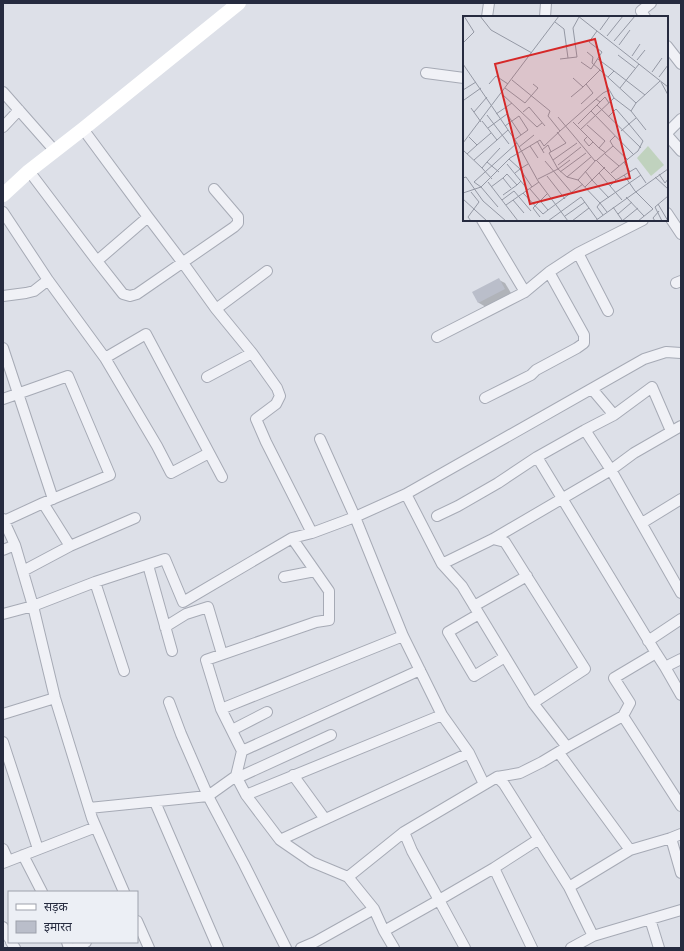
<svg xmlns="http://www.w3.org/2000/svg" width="684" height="951" font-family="'Golos Text','Noto Sans Devanagari',sans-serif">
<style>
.shadow{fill:#0003}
.building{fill:#babeca}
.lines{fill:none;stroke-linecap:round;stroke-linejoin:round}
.street-casing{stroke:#a6aab5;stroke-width:12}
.street{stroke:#f0f1f6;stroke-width:10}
.secondary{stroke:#fff;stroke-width:14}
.inset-road{fill:none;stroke:#9498a4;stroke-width:1}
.view{fill:#d62828;fill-opacity:0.15;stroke:#d62828;stroke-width:2}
.inset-edge{fill:none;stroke:#262b3f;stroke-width:2}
</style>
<rect width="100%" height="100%" fill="#dde0e8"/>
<path class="shadow" d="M 499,280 L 505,283 L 511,293 L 486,307 L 479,303 L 474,293 Z"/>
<path class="building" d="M 499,278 L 505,289 L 478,303 L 472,292 Z"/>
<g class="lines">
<defs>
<path id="street" d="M 487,17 L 489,3
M 545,17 L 546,3
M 645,17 L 641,11 L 651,3
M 667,46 L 681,64
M 426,73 L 464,78
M 3,92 L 55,151
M 3,127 L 19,110
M 667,133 L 681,119
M 667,135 L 681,151
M 29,171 L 97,261 L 123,294 L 130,296 L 137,294 L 234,227 L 238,223 L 238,217 L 214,189
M 3,212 L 48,280 L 105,358 L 157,446 L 171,473 L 209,453
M 667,213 L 681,234
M 482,220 L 525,292 L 549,272 L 578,253 L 643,220
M 578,253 L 608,311
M 97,261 L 148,217
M 676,283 L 681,281
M 3,296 L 26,293 L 34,291 L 48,280
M 216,309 L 267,271
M 437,337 L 525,292
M 3,348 L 53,499
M 105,358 L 146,334 L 222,477
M 207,377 L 252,353
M 592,389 L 614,415 L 585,430 L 611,470 L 681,593
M 485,398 L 531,375 L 536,370 L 577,348 L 584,343 L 584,335 L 549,272
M 3,399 L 68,376 L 110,475 L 43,503 L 4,521
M 614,415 L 652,387 L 671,431
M 320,439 L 355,517 L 403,636 L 442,715 L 469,753 L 484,784
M 537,457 L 656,653 L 665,667 L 681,695
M 406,494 L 442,564 L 462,586 L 533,703
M 43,503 L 70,546
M 437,516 L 458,506 L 498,483 L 537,457 L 585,430
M 3,519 L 15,545 L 33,606 L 55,698 L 92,818 L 124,892
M 642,523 L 681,499
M 312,533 L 355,517 L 406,494 L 644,359 L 666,352 L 681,353
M 493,539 L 505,542 L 585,669 L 533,703 L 567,747
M 3,550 L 15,545
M 442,564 L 493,539 L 611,470 L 634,453 L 681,426
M 148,565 L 172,651
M 23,571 L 70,546 L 135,518
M 284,577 L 315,571
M 95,582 L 124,671
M 474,606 L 527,576
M 3,614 L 33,606 L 95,582 L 165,559 L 183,602 L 292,538 L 312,533 L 266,442 L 256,419 L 276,404 L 280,396 L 277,388 L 252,353 L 216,309 L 183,263 L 148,217 L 83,129
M 479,614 L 448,632 L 474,676 L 505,657
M 165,627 L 186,614 L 208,607 L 222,654
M 648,641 L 681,619
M 665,667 L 681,659
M 169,702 L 181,734 L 208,796 L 244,864 L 286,948
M 221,709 L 403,636
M 3,714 L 55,698
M 623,716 L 681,806
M 232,730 L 267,712
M 3,742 L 38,849
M 242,751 L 420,670
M 559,753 L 630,850
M 293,775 L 325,819
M 236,776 L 242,751 L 221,709 L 206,660 L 316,622 L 329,620 L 329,591 L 292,538
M 497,777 L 520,773 L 542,762 L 567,747 L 623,716 L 630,703 L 614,678 L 656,653
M 237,778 L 331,735
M 246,795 L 442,715
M 155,802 L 218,948
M 89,808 L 208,796 L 236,776 L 246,795 L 280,840 L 312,862 L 348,877 L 404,832 L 497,777 L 504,784 L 569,887 L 593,936 L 571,948
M 681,834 L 671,838 L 681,873
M 280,840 L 469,753
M 3,849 L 8,860
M 23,855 L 42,892
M 3,863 L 96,827
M 494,868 L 532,948
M 348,877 L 374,909 L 384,931 L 394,948
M 569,887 L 630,850 L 671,838
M 650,919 L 659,948
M 137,921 L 149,948
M 3,927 L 9,938
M 384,931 L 439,900 L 412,851 L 404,832
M 593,936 L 681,910
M 11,942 L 15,948
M 67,942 L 69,948
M 75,948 L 86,942
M 301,948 L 315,942 L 374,909
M 465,948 L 439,900 L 494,868 L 539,839"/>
</defs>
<use href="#street" class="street-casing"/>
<use href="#street" class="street"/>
<path class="secondary" d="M 3,195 L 29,171 L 83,129 L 239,3"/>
</g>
<g transform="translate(463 16)">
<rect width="205" height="205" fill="#dde0e8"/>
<path d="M 185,130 L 201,149 L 188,160 L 174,142 Z" fill="#c0d2be"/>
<path class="inset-road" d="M 17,0 L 28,14 L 69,37M 115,0 L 205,71M 92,6 L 101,13 L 105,42M 137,14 L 147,0M 144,20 L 160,0M 151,25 L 172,0M 0,27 L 11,16 L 1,0M 156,29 L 167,14M 124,36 L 130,41 L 129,47 L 137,54M 155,39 L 172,52M 169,40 L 177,28M 97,43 L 114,41 L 110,12 L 116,1M 135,43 L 151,55M 174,44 L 182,34M 118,46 L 128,53 L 139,36 L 126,26 L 134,15M 0,48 L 54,127 L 75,165 L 105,205M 189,56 L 199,42M 145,61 L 151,55 L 182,79M 196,61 L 205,49M 110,62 L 120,71 L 137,54 L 173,87 L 168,95M 198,66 L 205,79M 26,68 L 33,60 L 45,68M 144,70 L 151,82M 42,72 L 62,87 L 75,72 L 70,68M 157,72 L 176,48M 0,74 L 13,66M 39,78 L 74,111 L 79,107M 108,81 L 120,71M 133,83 L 137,86 L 134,89 L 178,132M 1,84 L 18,72M 137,86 L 142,81 L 146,87M 173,87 L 197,65M 118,88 L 130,77 L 123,68M 8,92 L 18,106M 128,95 L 171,139M 11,96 L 24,81M 60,96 L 66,91 L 82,110M 33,98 L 49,87M 24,99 L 46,128M 95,101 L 132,145M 145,101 L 153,93 L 166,108 L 173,102M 110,106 L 136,132M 115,108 L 134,89M 124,109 L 142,125 L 136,132 L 143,137M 42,110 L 56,100 L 65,114 L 51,124M 25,112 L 44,98 L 58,119M 117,114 L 151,82 L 168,95 L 183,114M 97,115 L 140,77 L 146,74M 158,115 L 166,108 L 180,125 L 175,135 L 161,146 L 167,156M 94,116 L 103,127 L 86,137 L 95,153M 125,120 L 121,124 L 126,130 L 130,126M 6,121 L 14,129 L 28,117M 34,124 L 45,114M 74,125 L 81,137M 0,127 L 96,0M 67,130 L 75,142M 150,130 L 165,144M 56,131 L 71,119M 0,134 L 19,152 L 24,146 L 36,156M 79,134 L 85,129 L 88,136M 4,138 L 14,129M 142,138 L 156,150M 46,143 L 57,153 L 52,157M 11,144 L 34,124 L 19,105M 90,144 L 114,127M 134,144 L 150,130 L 147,125 L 152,120M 82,145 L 109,177M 24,146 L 37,132M 44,148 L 65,174M 65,148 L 57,153 L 69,171M 95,149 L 118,131M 142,151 L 129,164 L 146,182M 19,152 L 29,163M 95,153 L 107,144M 122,155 L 129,164 L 122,171M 97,156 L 123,137M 136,157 L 159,184M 148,157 L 161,146M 196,158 L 202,167 L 205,163M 161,159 L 172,175 L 190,193M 84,160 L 102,183M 104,161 L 128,141M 192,161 L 205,173M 0,162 L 3,161 L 20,185 L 43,205M 75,163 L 95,153 L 104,161 L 115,164 L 133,144 L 153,164 L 147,170M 115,164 L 137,187 L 178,159M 153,164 L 173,152 L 183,167M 25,166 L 55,205 L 61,205M 28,171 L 40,162M 48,172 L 40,162 L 44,158 L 54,169 L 58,165M 8,176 L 16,186 L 5,201 L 8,205M 0,177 L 18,171 L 11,166 L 54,127M 60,177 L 80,198 L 85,194 L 67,173M 40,179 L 54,169M 163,181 L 181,200M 0,183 L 24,205M 39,184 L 51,175 L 68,195M 50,184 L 61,197M 195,188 L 205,205M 43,189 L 76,166M 35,191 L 18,171 L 47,142 L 77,124 L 81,130 L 97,115 L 85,100 L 87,95 L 49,64M 150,191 L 159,204M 85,194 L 120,168M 155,198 L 169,186M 140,199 L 134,191 L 137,187 L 144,196M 102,200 L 122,186M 77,201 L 70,192 L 85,177M 85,205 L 118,181 L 134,203M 109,205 L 126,192M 132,205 L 205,153M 159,205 L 175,192M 175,205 L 190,193M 192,205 L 190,202 L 196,195M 199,205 L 192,191 L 205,180"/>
<path class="view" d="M 132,23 L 167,162 L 67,188 L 32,48 Z"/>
<rect width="205" height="205" class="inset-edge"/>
</g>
<rect width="684" height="951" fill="none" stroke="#262b3f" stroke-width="8"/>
<rect x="8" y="891" width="130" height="52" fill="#eceff5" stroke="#9da1ac"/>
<rect x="16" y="904" width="20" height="6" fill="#ffffff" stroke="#9da1ac"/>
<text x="44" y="911" font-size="12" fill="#262b3f">सड़क</text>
<rect x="16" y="921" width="20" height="12" fill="#babeca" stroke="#9da1ac"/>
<text x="44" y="931" font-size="12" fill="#262b3f">इमारत</text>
</svg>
